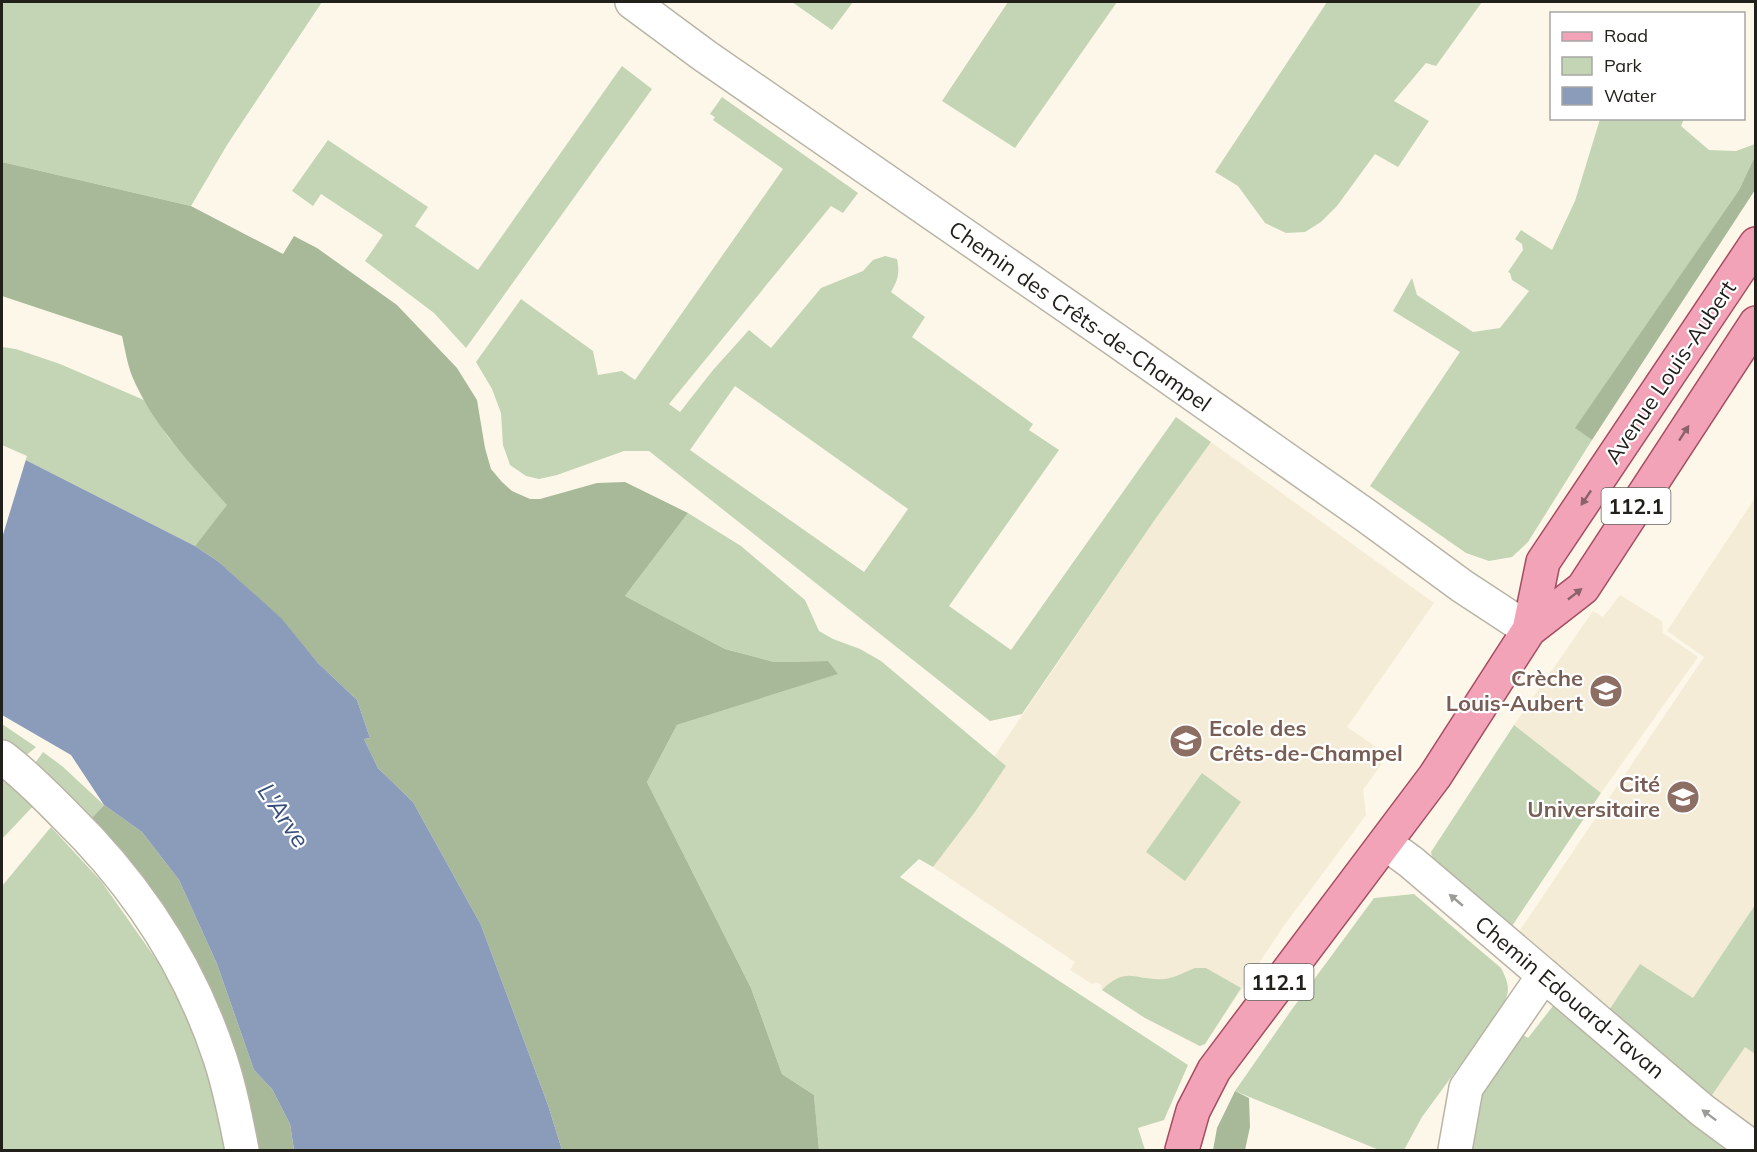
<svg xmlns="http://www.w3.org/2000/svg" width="1757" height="1152" font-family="Mulish,sans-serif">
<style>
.built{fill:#f5ecd7}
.green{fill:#c3d5b5;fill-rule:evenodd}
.forest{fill:#a8b99a}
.water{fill:#8b9cba}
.pier{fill:#fdf7e9}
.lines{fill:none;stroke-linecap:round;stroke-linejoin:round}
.minor-casing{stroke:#b9b4a6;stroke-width:36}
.major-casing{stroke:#a54d62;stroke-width:36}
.minor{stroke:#fff;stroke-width:33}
.major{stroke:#f3a3b8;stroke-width:33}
.oneway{fill:#8a626a}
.oneway2{fill:#9c9b98}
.labels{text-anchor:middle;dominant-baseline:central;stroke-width:4.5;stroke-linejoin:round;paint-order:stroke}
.shield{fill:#fff;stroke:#64635f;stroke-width:1.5}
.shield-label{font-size:21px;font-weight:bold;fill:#22201b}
.street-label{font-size:22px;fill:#22201b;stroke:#fff}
.education-label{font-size:22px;font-weight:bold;fill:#785e54;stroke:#fff;text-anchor:end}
.water-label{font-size:24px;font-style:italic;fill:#354e79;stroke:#fff}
</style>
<rect width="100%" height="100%" fill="#fdf7e9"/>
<path class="built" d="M 1211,442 L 1434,603 L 1347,727 L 1388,755 L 1363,790 L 1366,815 L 1283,927 L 1205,1044 L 1199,1046 L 1145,1018 L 1102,990 L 1101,985 L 1096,982 L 1092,984 L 1070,970 L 1075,962 L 933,867 L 975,812 L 1006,766 L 994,757 L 1156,518 Z
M 1755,498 L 1755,1136 L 1516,936 L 1704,657 L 1667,631 Z
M 1620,595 L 1662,621 L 1663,633 L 1698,657 L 1601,793 L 1514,725 L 1593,611 L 1603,617 Z"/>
<path class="green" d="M 2,2 L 322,2 L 227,145 L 191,206 L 2,162 Z
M 792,2 L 853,2 L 832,30 Z
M 1008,2 L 1117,2 L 1015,148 L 942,101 Z
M 1327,2 L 1482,2 L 1436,66 L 1426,63 L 1394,101 L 1429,121 L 1398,167 L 1375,154 L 1337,206 L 1321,222 L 1305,232 L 1286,233 L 1265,223 L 1238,186 L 1215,172 Z
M 622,66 L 652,89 L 466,348 L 434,313 L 365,261 L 383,235 L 321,194 L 313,206 L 292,191 L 328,140 L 428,207 L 415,226 L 478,270 Z
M 722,97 L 858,193 L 843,213 L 831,206 L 669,404 L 680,412 L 713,370 L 749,330 L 771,348 L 821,288 L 863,271 L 873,260 L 885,256 L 897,259 C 900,273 898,280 891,292 L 925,317 L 912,337 L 1033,424 L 1029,430 L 1059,450 L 949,606 L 1011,650 L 1176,417 L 1211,442 L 1156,518 L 1022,714 L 990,721 L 649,451 L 624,451 L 557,475 L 539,479 L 526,476 L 510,465 L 503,445 L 501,413 L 492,389 L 476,362 L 521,299 L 593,351 L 598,375 L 622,371 L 635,380 L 783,169 L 713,120 L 715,117 L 710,114 ZM 735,386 L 908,509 L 864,572 L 690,450 Z
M 1600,119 L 1684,119 L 1681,126 L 1709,150 L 1736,151 L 1755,144 L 1755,156 L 1739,190 L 1576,428 L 1592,440 L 1528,542 L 1512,557 L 1489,561 L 1466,553 L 1370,486 L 1460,352 L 1393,311 L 1412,278 L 1417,295 L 1473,332 L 1500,328 L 1529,291 L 1512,280 L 1510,273 L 1508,272 L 1523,250 L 1522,244 L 1515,239 L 1521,230 L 1552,250 L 1575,201 Z
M 2,347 L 16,349 L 60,364 L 144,400 L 168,437 L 228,505 L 195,546 L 2,448 Z
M 688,513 L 741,546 L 805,600 L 819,631 L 833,639 L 860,649 L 881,661 L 1006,766 L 975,812 L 933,867 L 919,859 L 900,877 L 1188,1065 L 1164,1120 L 1138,1128 L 1145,1150 L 819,1150 L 814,1095 L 782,1074 L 751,988 L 647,782 L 677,725 L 837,674 L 828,661 L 774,662 L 725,649 L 625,596 Z
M 2,724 L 36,747 L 23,758 L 2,745 Z
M 1514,725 L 1601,793 L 1508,932 L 1434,866 L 1431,852 Z
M 43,752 L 62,766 L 104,805 L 89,821 L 33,766 Z
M 2,769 L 38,801 L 2,839 Z
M 1202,773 L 1241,802 L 1185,881 L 1146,852 Z
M 51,827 L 101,881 L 158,962 L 190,1021 L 212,1081 L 228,1150 L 2,1150 L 2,886 Z
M 1414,894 L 1501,968 C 1511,987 1510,994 1499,1012 L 1422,1117 L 1404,1150 L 1379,1150 L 1235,1091 L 1290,1012 L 1374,898 Z
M 1755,905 L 1755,1054 L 1745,1047 L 1712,1095 L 1605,1016 L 1640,964 L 1693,998 Z
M 1195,968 L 1206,968 L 1241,988 L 1205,1044 L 1200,1046 L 1145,1018 L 1102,990 C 1127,965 1134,981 1164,979 C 1174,978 1185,972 1195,968 Z
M 1556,1002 L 1639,1073 L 1691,1123 L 1729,1150 L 1469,1150 L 1481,1091 L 1522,1034 L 1528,1038 Z"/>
<path class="forest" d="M 1755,156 L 1755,190 L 1592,440 L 1575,428 L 1739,190 Z
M 2,162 L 191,206 L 283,254 L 294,236 L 317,248 L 397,305 L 457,368 L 477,400 L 485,448 L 491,469 L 502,482 L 512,491 L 530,499 L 540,499 L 597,483 L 625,482 L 688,513 L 625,596 L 725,649 L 774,662 L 828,661 L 838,674 L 677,725 L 647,782 L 751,988 L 782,1074 L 814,1095 L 819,1150 L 562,1150 L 548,1105 L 481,925 L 413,802 L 378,768 L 364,739 L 370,738 L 357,700 L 318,663 L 280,618 L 219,562 L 195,546 L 227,505 C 192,465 153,426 132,376 C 127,363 125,349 122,336 L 2,296 Z
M 104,805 L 142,832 L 179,880 L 217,964 L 254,1070 L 272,1089 L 290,1124 L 294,1150 L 254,1150 L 241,1097 L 89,821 Z
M 1235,1091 L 1249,1098 L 1250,1127 L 1245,1150 L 1213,1150 L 1217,1128 Z"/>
<path class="water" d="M 2,448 L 195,546 L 219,562 L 281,618 L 318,663 L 357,700 L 370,738 L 364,739 L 378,768 L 413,802 L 481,925 L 548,1105 L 562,1150 L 294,1150 L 290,1124 L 272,1089 L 254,1070 L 217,964 L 179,880 L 142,832 L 104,805 L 71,755 L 2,715 Z"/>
<path class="pier" d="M 2,445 L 27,456 L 2,538 Z"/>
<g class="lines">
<defs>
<path id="minor" d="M 632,2 L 705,56 L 1113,338 L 1368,517 L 1462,586 L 1529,630
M 2,757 C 25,774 45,795 65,815 C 135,883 189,964 220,1058 C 230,1088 236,1119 242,1150
M 1385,843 L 1411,862 L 1702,1110 L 1756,1150
M 1455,1150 L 1466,1088 L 1544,975"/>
<path id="major" d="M 1529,630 L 1543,562 L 1756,244
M 1182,1150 L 1193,1111 L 1214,1070 L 1435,776 L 1529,630 L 1583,588 L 1756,323"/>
</defs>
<use href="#minor" class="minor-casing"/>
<use href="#major" class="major-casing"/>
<use href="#minor" class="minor"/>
<use href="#major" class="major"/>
</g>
<defs><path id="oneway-solid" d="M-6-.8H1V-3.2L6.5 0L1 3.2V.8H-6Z" transform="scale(1.5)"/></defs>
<g class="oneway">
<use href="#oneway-solid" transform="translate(1684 433) rotate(-57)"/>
<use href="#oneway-solid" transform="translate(1586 498) rotate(124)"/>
<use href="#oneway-solid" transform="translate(1575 594) rotate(-38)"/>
</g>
<g class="oneway2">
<use href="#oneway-solid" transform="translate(1456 900) rotate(-140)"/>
<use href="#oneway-solid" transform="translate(1709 1115) rotate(-143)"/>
</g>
<defs>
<symbol id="school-disc" viewBox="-11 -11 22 22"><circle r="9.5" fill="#8d6e63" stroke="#fff"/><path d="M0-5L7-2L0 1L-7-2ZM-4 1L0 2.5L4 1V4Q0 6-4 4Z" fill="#fff"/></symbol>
<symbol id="university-disc" viewBox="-11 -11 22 22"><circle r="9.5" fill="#8d6e63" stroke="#fff"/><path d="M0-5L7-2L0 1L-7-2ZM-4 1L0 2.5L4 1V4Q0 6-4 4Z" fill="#fff"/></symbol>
</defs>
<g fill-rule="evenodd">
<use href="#school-disc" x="1587" y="672" width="38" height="38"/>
<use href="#school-disc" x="1167" y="722" width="38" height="38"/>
<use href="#university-disc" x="1664" y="778" width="38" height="38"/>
</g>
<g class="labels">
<g class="shield">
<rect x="1601.5" y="488" width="69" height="36" rx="4.5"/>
<rect x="1244.5" y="964" width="69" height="36" rx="4.5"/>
</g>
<g class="shield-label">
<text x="1636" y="506">112.1</text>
<text x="1279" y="982">112.1</text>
</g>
<g class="street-label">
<text transform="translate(1080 316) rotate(35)">Chemin des Crêts-de-Champel</text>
<text transform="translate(1670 372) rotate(-56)">Avenue Louis-Aubert</text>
<text transform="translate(1570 997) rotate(40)">Chemin Edouard-Tavan</text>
</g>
<g class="education-label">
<text x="1583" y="678">Crèche<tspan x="1583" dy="25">Louis-Aubert</tspan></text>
<text x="1209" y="728" text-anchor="start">Ecole des<tspan x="1209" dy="25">Crêts-de-Champel</tspan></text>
<text x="1660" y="784">Cité<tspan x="1660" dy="25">Universitaire</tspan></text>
</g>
<g class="water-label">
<text transform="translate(284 815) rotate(56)">L'Arve</text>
</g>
</g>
<rect width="1757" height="1152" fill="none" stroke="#22201b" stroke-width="6"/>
<rect x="1550" y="12" width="195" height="108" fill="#ffffff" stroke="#a7a6a4" stroke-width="1.5"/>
<rect x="1562" y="32" width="30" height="9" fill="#f3a3b8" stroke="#a7a6a4" stroke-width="1.5"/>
<text x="1604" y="42" font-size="18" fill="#22201b">Road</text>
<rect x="1562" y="57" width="30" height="18" fill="#c3d5b5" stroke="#a7a6a4" stroke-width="1.5"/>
<text x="1604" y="72" font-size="18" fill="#22201b">Park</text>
<rect x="1562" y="87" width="30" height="18" fill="#8b9cba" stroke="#a7a6a4" stroke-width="1.5"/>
<text x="1604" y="102" font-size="18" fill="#22201b">Water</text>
</svg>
